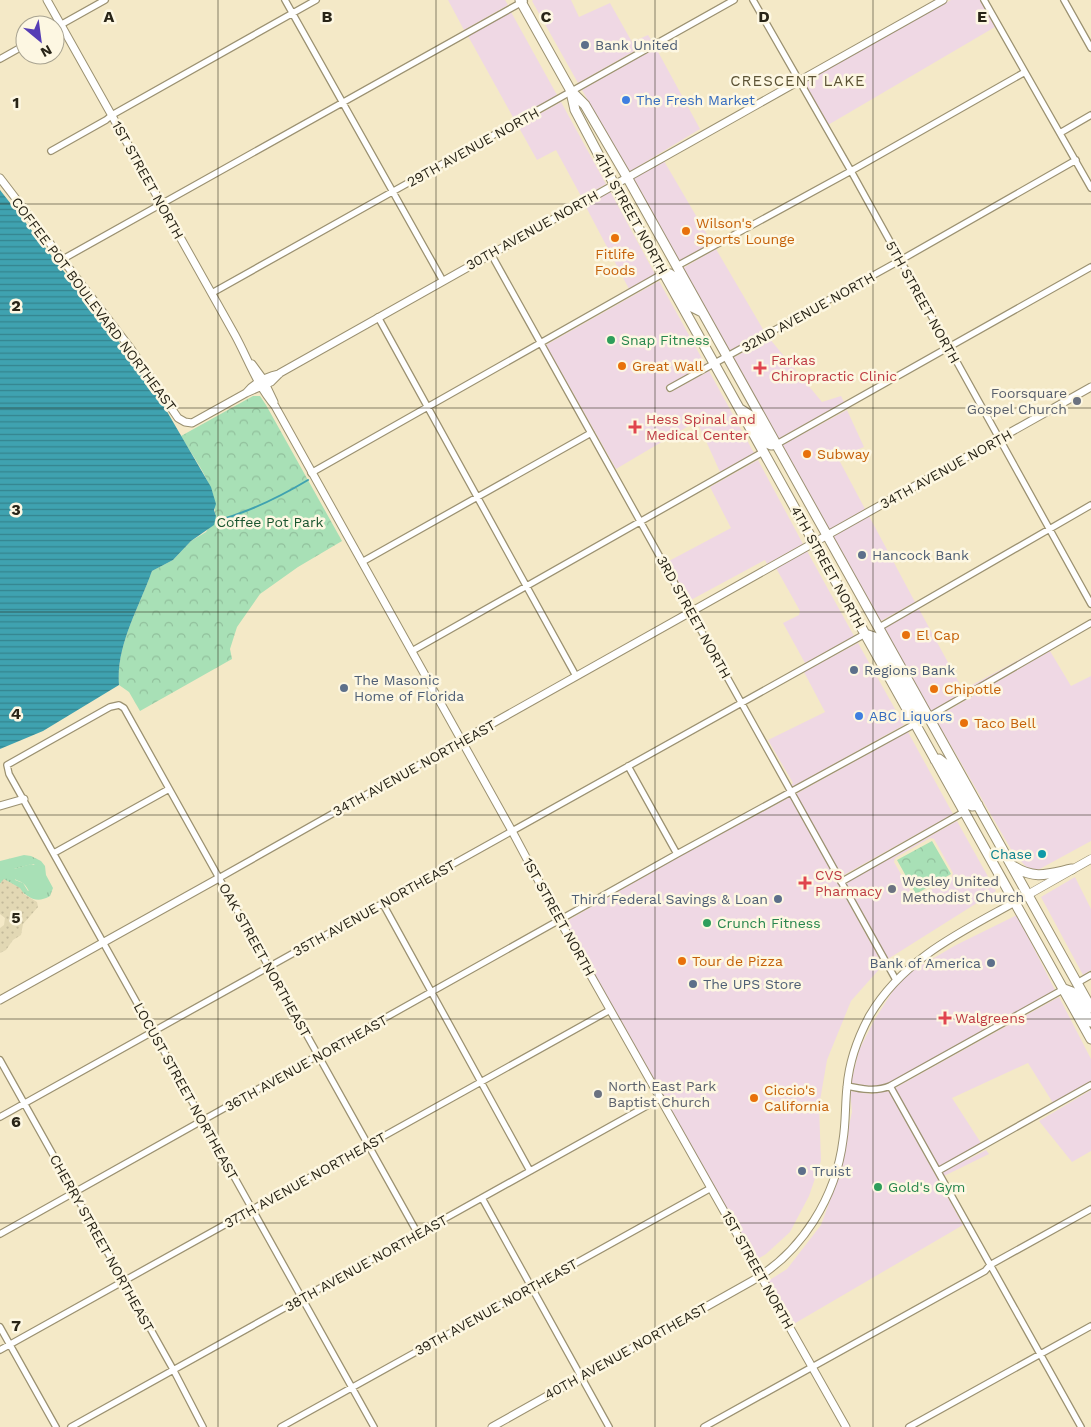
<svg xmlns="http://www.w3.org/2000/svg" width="1091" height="1427" font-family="'Work Sans',sans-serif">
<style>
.commercial{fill:#efd8e4;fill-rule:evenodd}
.grass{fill:url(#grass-tufts);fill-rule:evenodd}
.sand{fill:url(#sand-dots)}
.park{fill:url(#park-crowns)}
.pitch{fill:#a8e0b6}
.water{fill:url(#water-rules)}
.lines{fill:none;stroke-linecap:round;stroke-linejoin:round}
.stream{stroke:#3fa2b0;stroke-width:2}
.minor-casing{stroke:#9b9171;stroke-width:8}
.tertiary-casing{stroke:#9b9171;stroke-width:9}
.secondary-casing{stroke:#9b9171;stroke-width:9}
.primary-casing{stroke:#9b9171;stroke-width:11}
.minor{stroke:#fff;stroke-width:5.5}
.tertiary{stroke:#fff;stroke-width:7}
.secondary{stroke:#fff;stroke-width:8}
.primary{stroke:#fff;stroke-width:9}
.grid{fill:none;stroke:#282417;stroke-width:1;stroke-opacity:0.55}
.service-dot{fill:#5c6f8a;stroke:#fdf7e2;stroke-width:2}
.shop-dot{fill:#3f7fe0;stroke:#fdf7e2;stroke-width:2}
.food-dot{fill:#e8710a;stroke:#fdf7e2;stroke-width:2}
.leisure-dot{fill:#2e9e5b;stroke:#fdf7e2;stroke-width:2}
.health-dot{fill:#e0444e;stroke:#fdf7e2;stroke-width:2}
.worship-dot{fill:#6b7280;stroke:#fdf7e2;stroke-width:2}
.culture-dot{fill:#0f9aa8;stroke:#fdf7e2;stroke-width:2}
.labels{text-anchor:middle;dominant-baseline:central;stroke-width:5;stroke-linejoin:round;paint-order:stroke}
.service-label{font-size:14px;fill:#4e5e75;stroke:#fdf7e2;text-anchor:start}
.shop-label{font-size:14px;fill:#366cbe;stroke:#fdf7e2;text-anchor:start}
.street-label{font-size:14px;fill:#282417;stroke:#fdf7e2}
.food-label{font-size:14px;fill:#c56008;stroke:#fdf7e2;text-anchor:start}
.leisure-label{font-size:14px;fill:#27864d;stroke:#fdf7e2;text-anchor:start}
.health-label{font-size:14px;fill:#be3a42;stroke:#fdf7e2;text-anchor:start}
.worship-label{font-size:14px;fill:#5b616d;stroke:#fdf7e2;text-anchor:start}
.park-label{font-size:14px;fill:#18542e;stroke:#fdf7e2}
.culture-label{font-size:14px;fill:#0d838f;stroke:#fdf7e2;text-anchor:end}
.neighbourhood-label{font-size:15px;letter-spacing:1px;fill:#5b5234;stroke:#fdf7e2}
.grid-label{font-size:16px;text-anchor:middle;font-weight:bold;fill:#282417;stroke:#fdf7e2;stroke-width:5;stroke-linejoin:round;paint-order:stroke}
</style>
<defs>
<pattern id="grass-tufts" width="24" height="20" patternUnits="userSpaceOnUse" patternTransform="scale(1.25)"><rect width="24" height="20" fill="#a8e0b6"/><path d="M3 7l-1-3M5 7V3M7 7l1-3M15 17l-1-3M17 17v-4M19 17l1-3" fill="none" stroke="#91c09c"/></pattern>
<pattern id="sand-dots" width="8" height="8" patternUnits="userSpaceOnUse" patternTransform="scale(1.25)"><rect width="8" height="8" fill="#e2d8b4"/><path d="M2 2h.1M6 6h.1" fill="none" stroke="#c2b99a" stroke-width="1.8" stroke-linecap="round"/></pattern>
<pattern id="park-crowns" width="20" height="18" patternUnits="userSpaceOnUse" patternTransform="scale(1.25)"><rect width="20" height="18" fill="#a8e0b6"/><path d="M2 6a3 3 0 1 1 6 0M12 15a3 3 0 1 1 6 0" fill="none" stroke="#91c09c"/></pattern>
<pattern id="water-rules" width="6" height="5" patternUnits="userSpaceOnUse" patternTransform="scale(1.25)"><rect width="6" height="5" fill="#3fa2b0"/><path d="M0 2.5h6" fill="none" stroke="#35848e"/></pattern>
</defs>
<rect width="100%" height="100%" fill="#f4e9c7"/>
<path class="commercial" d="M 448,0 L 505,0 L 508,5 L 464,30 Z
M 533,0 L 571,0 L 579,17 L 610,3 L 632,42 L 648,35 L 652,41 L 578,83 L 532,1 Z
M 951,0 L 980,0 L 995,27 L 828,125 L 803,83 Z
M 511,12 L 557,95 L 514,119 L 468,36 Z
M 656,48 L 700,129 L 629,172 L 582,90 Z
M 561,102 L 606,184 L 582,198 L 556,150 L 537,160 L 518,126 Z
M 664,161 L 712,243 L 679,261 L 632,179 Z
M 610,191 L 655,274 L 629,289 L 585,205 Z
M 716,249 L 764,331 L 729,351 L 683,268 Z
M 659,281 L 705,364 L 665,387 L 669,393 L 709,371 L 754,453 L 720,472 L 697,421 L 616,469 L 546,345 Z
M 769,338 L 822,402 L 841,396 L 844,402 L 778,439 L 733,358 Z
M 847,410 L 864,447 L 838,458 L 865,509 L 829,530 L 781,446 Z
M 758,460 L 803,544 L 767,564 L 765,560 L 689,601 L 667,562 L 731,528 L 710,487 Z
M 869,516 L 915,602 L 879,622 L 832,537 Z
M 807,551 L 854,636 L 805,663 L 783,623 L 799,615 L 800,611 L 776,568 Z
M 919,609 L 963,690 L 1046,645 L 931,711 L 883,629 Z
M 858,643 L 904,725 L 792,787 L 791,785 L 793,783 L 768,740 L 825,712 L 804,672 Z
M 1050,651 L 1071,686 L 1091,676 L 1091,841 L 1036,871 L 1030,871 L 1012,851 L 935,718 Z
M 908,732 L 953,814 L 842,876 L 796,794 Z
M 790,797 L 883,965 L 851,1001 L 827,1060 L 819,1106 L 821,1161 L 809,1196 L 790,1232 L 766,1254 L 756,1260 L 565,922 L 679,857 Z
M 957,821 L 996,891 L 888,959 L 846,883 ZM 930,838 L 934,839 L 953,873 L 952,877 L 918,897 L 913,895 L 894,862 L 895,858 Z
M 1075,877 L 1091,909 L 1091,970 L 1083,975 L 1041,897 Z
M 1017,915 L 1055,990 L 889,1083 L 883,1085 L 870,1086 L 851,1083 L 859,1050 L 875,1019 L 896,986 L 910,972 L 956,945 Z
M 1059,997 L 1091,1059 L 1091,1081 L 1053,1103 L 1028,1063 L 952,1098 L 981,1143 L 963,1153 L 967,1160 L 986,1150 L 989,1154 L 944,1176 L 895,1088 Z
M 1091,1090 L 1091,1151 L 1072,1162 L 1039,1121 Z
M 850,1091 L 871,1094 L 889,1091 L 963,1225 L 792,1325 L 768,1281 L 787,1269 L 821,1225 L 842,1168 L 848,1130 L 852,1112 Z"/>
<path class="grass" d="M 24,855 L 31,856 L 41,861 L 45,866 L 46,875 L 53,888 L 50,896 C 28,909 22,884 3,880 L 0,884 L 0,895 L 0,861 ZM 32,864 L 34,864 L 41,877 L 40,884 L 28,891 L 23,883 L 15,880 L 14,869 Z"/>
<path class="sand" d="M 4,879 L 20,888 L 24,894 L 37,902 L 38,907 L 23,924 L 21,935 L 13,940 L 6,950 L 0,953 L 0,928 L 4,925 L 5,918 L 0,914 L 0,884 Z"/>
<path class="park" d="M 253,396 L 260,396 L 266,405 L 342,541 L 298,567 L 260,594 L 237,627 L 230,649 L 232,659 L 140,711 L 129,692 L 119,685 C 116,645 139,608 152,571 L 173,560 L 191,541 L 206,532 L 216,516 C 213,507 216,499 211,489 C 204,471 191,453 181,436 Z
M 932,841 L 951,874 L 916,894 L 897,860 Z"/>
<path class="pitch" d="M 31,864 L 39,866 L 43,871 L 40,888 L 34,894 C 28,892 29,890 25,885 C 21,880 14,881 10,875 L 14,869 Z"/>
<path class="water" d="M 0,190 L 123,347 L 162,403 L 211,487 L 216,504 L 214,510 L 216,516 L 214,525 L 191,541 L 173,560 L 152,571 C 139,608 116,645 119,685 L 43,731 L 0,749 Z"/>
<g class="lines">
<path class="stream" d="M 216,521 C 249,512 278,498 308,480"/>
<defs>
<path id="minor" d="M 285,0 L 443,281
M 753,0 L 851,171 L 1091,604
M 984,0 L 1091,188
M 1064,0 L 1091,48
M 55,28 L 105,0
M 0,59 L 25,45
M 1060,133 L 1091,115
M 51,151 L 106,120 L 112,115 L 316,0
M 491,254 L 896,980
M 63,259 L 524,1
M 677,266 L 851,171 L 1025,72
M 212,293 L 734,0
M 378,317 L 576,676
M 670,388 L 899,261 L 1076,160
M 777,444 L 1091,267
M 311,473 L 664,273
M 362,562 L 591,433
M 878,628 L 1091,505
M 412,651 L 763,452
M 928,717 L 1091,623
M 628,766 L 677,854
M 54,853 L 169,789
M 219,878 L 461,741
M 841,882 L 964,812
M 383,904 L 530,1171
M 1077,983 L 1091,975
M 0,1060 L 174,1371 L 203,1427
M 847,1086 C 861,1089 876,1092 890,1086 L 1064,989
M 890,1086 L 1081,1427
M 0,1117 L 865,634
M 938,1171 L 1091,1085
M 482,1198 L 609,1427
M 0,1234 L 677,854 L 915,724
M 0,1327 L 56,1427
M 0,1350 L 610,1010
M 71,1427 L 661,1098
M 281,1427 L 711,1188
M 374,1427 L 9,774 L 7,765 L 110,707 L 119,705 L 124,708 L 418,1234
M 704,1427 L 985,1271 L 990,1265 L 1091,1209
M 909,1427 L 1091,1326"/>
<path id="tertiary" d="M 47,0 L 235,335 C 248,359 257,385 275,406 L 512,831 L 560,921 L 846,1427
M 0,178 L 131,349 L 178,418 L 185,422 L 192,423 L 246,393 L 271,382 L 280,373 L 943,0
M 252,364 L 263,379 L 274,402
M 246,393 C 255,382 266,377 279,374
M 461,741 L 1091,387
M 0,806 L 24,799
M 0,1000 L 219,878
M 492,1427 L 752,1281 C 802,1252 836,1197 843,1140 C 846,1122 845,1104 847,1087 C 849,1062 858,1037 870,1015 C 903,959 961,932 1015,902"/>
<path id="secondary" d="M 1015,902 L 1091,859"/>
<path id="primary" d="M 520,0 L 571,91 L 585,105 L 627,177 L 1091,1008
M 571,92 L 575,110 L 614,184 L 1091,1039
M 664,273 L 670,274 L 674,277 L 692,307 L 702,312
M 740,409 L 751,416 L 767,443 L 771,445 L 777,444
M 865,634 L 874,637 L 914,705 L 920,713 L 928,717
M 935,760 L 939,759 L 944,763 L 968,804 L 972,806 L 978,805
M 1013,866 C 1035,880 1048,874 1072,869
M 1064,989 L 1072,992 L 1074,995 L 1091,1022"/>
</defs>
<use href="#minor" class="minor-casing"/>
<use href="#tertiary" class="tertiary-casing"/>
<use href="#secondary" class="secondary-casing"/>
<use href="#primary" class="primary-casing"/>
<use href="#minor" class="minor"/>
<use href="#tertiary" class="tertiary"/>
<use href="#secondary" class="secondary"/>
<use href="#primary" class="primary"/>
</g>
<path class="grid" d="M 218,0 L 218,1427M 436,0 L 436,1427M 655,0 L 655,1427M 873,0 L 873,1427M 0,204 L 1091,204M 0,408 L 1091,408M 0,612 L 1091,612M 0,815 L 1091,815M 0,1019 L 1091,1019M 0,1223 L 1091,1223"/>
<g class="service-dot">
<circle cx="585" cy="45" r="5"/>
<circle cx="862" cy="555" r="5"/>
<circle cx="854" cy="670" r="5"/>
<circle cx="344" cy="688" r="5"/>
<circle cx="778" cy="899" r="5"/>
<circle cx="991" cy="963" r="5"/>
<circle cx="693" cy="984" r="5"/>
<circle cx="802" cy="1171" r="5"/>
</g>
<g class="shop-dot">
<circle cx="626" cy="100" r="5"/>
<circle cx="859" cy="716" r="5"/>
</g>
<g class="food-dot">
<circle cx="686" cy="231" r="5"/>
<circle cx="615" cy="238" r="5"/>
<circle cx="622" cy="366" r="5"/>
<circle cx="807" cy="454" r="5"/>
<circle cx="906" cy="635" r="5"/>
<circle cx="934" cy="689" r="5"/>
<circle cx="964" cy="723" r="5"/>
<circle cx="682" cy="961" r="5"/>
<circle cx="754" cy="1098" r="5"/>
</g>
<g class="leisure-dot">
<circle cx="611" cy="340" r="5"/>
<circle cx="707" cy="923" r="5"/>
<circle cx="878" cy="1187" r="5"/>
</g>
<g class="health-dot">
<path d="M757.5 360.5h5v5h5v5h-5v5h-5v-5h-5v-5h5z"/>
<path d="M632.5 419.5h5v5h5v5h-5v5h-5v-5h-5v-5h5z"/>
<path d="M802.5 875.5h5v5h5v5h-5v5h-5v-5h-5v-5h5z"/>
<path d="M942.5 1010.5h5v5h5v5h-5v5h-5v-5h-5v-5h5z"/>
</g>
<g class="worship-dot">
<circle cx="1077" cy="401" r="5"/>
<circle cx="892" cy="889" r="5"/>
<circle cx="598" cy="1094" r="5"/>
</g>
<circle class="culture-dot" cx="1042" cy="854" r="5"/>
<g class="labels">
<g class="service-label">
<text x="595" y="45">Bank United</text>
<text x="872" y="555">Hancock Bank</text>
<text x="864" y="670">Regions Bank</text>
<text x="354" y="680">The Masonic<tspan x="354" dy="16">Home of Florida</tspan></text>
<text x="768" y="899" text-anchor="end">Third Federal Savings &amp; Loan</text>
<text x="981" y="963" text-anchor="end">Bank of America</text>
<text x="703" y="984">The UPS Store</text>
<text x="812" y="1171">Truist</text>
</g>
<g class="shop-label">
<text x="636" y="100">The Fresh Market</text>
<text x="869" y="716">ABC Liquors</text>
</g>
<g class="street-label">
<text transform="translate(473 147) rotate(-29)">29TH AVENUE NORTH</text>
<text transform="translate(148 180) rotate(61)">1ST STREET NORTH</text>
<text transform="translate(631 213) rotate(61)">4TH STREET NORTH</text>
<text transform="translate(532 230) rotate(-29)">30TH AVENUE NORTH</text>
<text transform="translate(923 302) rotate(61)">5TH STREET NORTH</text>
<text transform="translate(94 304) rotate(53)">COFFEE POT BOULEVARD NORTHEAST</text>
<text transform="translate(808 312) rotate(-29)">32ND AVENUE NORTH</text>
<text transform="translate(946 469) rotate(-29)">34TH AVENUE NORTH</text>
<text transform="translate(828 567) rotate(61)">4TH STREET NORTH</text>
<text transform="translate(694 617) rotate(61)">3RD STREET NORTH</text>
<text transform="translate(414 768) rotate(-29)">34TH AVENUE NORTHEAST</text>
<text transform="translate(374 908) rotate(-29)">35TH AVENUE NORTHEAST</text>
<text transform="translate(559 917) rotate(61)">1ST STREET NORTH</text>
<text transform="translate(265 960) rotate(61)">OAK STREET NORTHEAST</text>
<text transform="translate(306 1063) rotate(-29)">36TH AVENUE NORTHEAST</text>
<text transform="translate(186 1091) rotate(61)">LOCUST STREET NORTHEAST</text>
<text transform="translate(305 1180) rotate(-29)">37TH AVENUE NORTHEAST</text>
<text transform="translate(102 1243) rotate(61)">CHERRY STREET NORTHEAST</text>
<text transform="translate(366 1263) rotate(-29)">38TH AVENUE NORTHEAST</text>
<text transform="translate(758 1270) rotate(61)">1ST STREET NORTH</text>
<text transform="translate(496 1307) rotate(-29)">39TH AVENUE NORTHEAST</text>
<text transform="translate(626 1351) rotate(-29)">40TH AVENUE NORTHEAST</text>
</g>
<g class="food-label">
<text x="696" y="223">Wilson's<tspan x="696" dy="16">Sports Lounge</tspan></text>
<text x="615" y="254" text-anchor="middle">Fitlife<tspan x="615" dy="16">Foods</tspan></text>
<text x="632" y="366">Great Wall</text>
<text x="817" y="454">Subway</text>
<text x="916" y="635">El Cap</text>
<text x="944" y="689">Chipotle</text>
<text x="974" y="723">Taco Bell</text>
<text x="692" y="961">Tour de Pizza</text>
<text x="764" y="1090">Ciccio's<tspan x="764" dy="16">California</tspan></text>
</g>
<g class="leisure-label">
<text x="621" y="340">Snap Fitness</text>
<text x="717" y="923">Crunch Fitness</text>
<text x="888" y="1187">Gold's Gym</text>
</g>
<g class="health-label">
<text x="771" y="360">Farkas<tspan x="771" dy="16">Chiropractic Clinic</tspan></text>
<text x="646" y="419">Hess Spinal and<tspan x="646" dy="16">Medical Center</tspan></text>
<text x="815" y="875">CVS<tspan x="815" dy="16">Pharmacy</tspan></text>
<text x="955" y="1018">Walgreens</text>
</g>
<g class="worship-label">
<text x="1067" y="393" text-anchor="end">Foorsquare<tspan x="1067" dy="16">Gospel Church</tspan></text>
<text x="902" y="881">Wesley United<tspan x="902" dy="16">Methodist Church</tspan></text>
<text x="608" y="1086">North East Park<tspan x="608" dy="16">Baptist Church</tspan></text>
</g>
<g class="park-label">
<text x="270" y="522">Coffee Pot Park</text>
</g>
<g class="culture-label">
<text x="1032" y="854">Chase</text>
</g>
<g class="neighbourhood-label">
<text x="798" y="81">CRESCENT LAKE</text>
</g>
</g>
<g class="grid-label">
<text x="109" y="22">A</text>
<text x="327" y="22">B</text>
<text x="546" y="22">C</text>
<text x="764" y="22">D</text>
<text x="982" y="22">E</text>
<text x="16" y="108">1</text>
<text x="16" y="311">2</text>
<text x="16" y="515">3</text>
<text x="16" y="719">4</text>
<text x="16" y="923">5</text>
<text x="16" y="1127">6</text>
<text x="16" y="1331">7</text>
</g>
<g transform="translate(40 40) rotate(151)"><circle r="24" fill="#fdf7e2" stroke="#a8a391"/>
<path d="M0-4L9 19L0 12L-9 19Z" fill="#563db5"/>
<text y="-8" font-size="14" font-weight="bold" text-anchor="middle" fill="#282417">N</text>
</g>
</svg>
